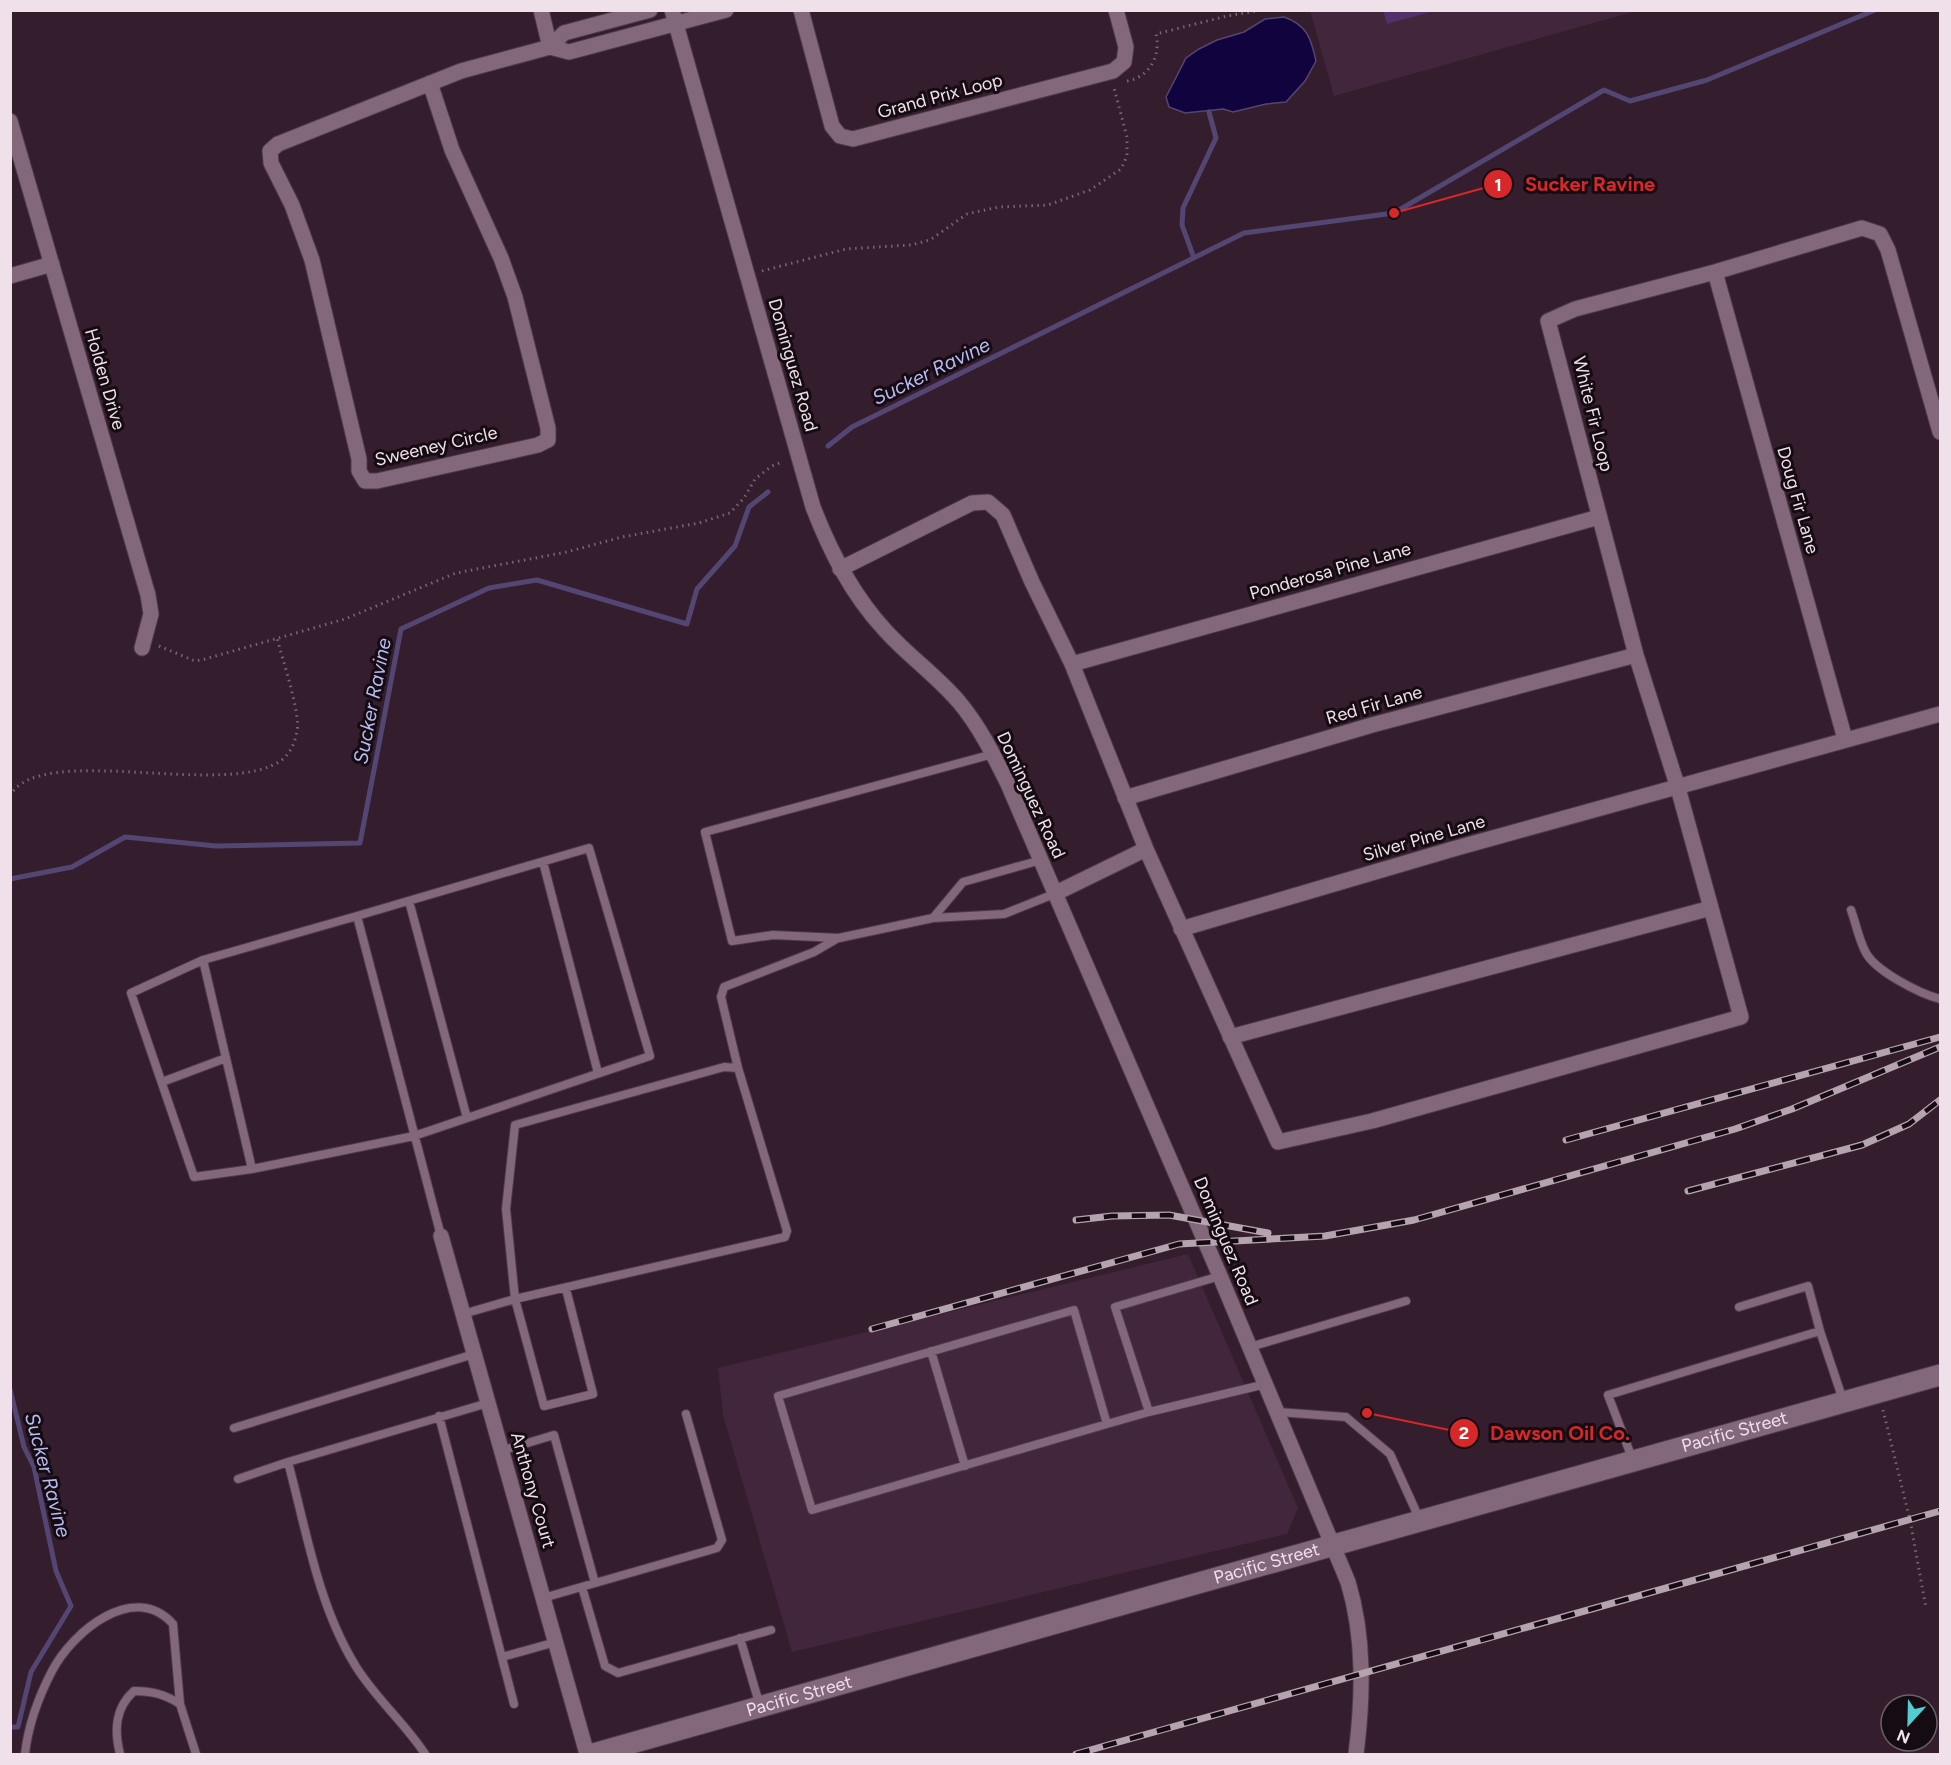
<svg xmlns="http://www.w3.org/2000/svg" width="1951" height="1765" font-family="Figtree,sans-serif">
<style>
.built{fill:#42263b}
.water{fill:#11043e;stroke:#544672;stroke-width:1.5}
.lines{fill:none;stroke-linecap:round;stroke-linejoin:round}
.stream{stroke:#544672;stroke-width:5}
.building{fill:#523069}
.service-casing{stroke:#4d3b48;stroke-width:10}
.minor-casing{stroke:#4d3b48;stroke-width:17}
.secondary-casing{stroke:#4d3b48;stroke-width:23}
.path{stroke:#7a6573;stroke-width:3;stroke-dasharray:1.5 4.5;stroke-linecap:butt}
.service{stroke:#83687b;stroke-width:8}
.minor{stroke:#83687b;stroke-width:15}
.secondary{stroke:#83687b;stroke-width:21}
.rail-casing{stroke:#b5a3af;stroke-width:7}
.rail{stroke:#150b12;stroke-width:4.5;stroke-dasharray:14;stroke-linecap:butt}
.labels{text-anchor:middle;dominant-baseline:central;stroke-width:6;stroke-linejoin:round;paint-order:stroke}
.street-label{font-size:18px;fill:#efe0ea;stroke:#150b12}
.water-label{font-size:20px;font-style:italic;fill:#b8bbf2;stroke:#150b12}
.leader{fill:none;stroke:#d62828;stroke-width:2}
.callout-dot{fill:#d62828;stroke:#150b12;stroke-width:2}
.mark-label{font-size:18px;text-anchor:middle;font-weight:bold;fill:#fff}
.callout-label{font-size:20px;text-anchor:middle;font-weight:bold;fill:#d62828;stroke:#150b12;stroke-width:6;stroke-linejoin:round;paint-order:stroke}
</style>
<rect width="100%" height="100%" fill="#341d2d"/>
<path class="built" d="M 1310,10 L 1636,11 L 1334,96 Z
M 1188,1254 L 1298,1508 L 1287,1534 L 792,1652 L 723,1415 L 718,1368 Z"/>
<path class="water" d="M 1284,17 C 1307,25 1311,38 1316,61 L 1305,81 L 1286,102 L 1266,104 L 1233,112 L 1223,109 L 1185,113 L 1169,107 L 1166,97 L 1186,58 L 1199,49 L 1217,40 L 1244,32 L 1265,19 Z"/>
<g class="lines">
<path class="stream" d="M 1194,258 L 1182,225 L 1183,208 L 1216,138 L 1209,112
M 828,446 L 852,427 L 1244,233 L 1394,213 L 1604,90 L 1630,101 L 1707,80 L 1875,10
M 10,879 L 72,867 L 125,837 L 216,846 L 360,843 L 401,629 L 489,588 L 537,580 L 687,624 L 697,589 L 735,546 L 749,507 L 768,492
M 10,1389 L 24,1447 L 34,1467 L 56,1571 L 71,1606 L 31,1672 L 18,1727 L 10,1727"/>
</g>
<path class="building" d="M 1383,10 L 1434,10 L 1434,11 L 1387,24 Z"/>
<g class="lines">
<defs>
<path id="service" d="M 993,754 L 705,832 L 732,941 L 773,935 L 839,938 L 933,918 L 963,882 L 1041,860
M 543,862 L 598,1073
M 409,901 L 467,1118
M 1851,910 C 1856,924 1859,939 1865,951 C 1874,971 1921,994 1940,999
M 357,916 L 203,960 L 252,1169 L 414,1136 L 650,1056 L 589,848 L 357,916 L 441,1236
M 933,918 L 1004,914 L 1054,894
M 203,960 L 131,993 L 194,1177 L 252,1169
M 738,1068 L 721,997 L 724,987 L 814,952 L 838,938
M 162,1082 L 226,1058
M 1220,1276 L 1115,1307 L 1149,1412 L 1266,1384
M 1739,1307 L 1808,1286 L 1820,1331
M 463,1314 L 515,1299 L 506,1209 L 515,1125 L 724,1067 L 738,1068 L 787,1231 L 785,1237 L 515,1299 L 544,1406 L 593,1394 L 566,1289
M 1250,1347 L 1406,1301
M 931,1351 L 965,1466
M 1278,1412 L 1346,1417 L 1390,1454 L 1419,1518
M 439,1416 L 514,1704
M 1107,1424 L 1074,1310 L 778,1396 L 812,1510 L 1107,1424 L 1149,1412
M 234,1428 L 474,1354
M 501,1451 L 554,1435 L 595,1583
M 1632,1458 L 1608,1395 L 1820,1331 L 1843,1400
M 238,1479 L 288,1462
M 582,1587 L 605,1666 L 618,1673 L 771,1630
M 543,1598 L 717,1548 L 722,1540 L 686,1414
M 740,1638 L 760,1706
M 502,1657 L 556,1642
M 25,1754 C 28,1727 39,1696 52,1671 C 73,1631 134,1581 173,1624 L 180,1704 L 196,1754
M 120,1754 C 114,1730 115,1708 134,1691 C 152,1691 164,1694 180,1704
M 425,1754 C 405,1723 375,1698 355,1665 C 318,1605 306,1529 288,1462 L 488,1403"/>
<path id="minor" d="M 541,10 L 550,47
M 672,10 L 813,507 C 830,551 851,593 884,629 C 907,655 936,675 959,702 C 980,727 994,756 1008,784 L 1220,1276 L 1348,1582 C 1365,1638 1363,1698 1356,1754
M 801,10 L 832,126 L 840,136 L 853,139 L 1113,71 L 1124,62 L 1126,47 L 1116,10
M 550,47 L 564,33 L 650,10
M 430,83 L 452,150 L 501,258 L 515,297 L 548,428 L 548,440 L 538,445 L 377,481 L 365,481 L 359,471 L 359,459 L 312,260 L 292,205 L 271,163 L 270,151 L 278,144 L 461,71 L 550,47 L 569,52 L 726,10
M 10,121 L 148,595 L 151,614 L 142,648
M 1715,272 L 1845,739
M 10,276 L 52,264
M 840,569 L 972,503 L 988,502 L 1003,515 L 1032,582 L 1072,664 L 1146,849 L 1278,1142 L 1372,1121 L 1741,1017 L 1678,788 L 1636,655 L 1548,321 L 1575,309 L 1715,272 L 1862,228 L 1880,234 L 1888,250 L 1940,432
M 1072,664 L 1599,517
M 1125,798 L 1372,725 L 1636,655
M 1054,894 L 1146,849
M 1181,929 L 1453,849 L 1940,714
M 1230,1037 L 1711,908
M 441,1236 L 587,1754"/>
<g id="secondary">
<path id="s1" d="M 593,1754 C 1042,1628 1491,1498 1940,1375"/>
</g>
</defs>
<use href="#service" class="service-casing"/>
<use href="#minor" class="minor-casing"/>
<use href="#secondary" class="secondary-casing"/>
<path class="path" d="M 1127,81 C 1150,77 1161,55 1156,34 L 1227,16 L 1262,10
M 762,271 L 846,249 L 911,245 L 930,240 L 967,214 L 999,207 L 1048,205 L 1090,190 L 1121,169 L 1127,156 L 1127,137 L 1114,88
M 159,646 L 195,661 L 205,659 L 345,619 L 456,573 L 567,552 L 622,537 L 699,523 L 730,513 L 744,498 L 755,479 L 772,466 L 782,462
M 10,796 C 39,740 230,801 283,759 C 291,752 295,742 297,731 C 301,714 282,658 277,638
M 1883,1410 L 1910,1520 L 1926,1608"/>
<use href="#service" class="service"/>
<use href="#minor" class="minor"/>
<use href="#secondary" class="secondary"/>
<defs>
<path id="rail" d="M 1566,1140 L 1940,1037
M 1688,1191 L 1862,1145 L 1909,1124 L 1940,1100
M 1076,1220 L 1112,1216 L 1169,1215 L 1268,1233
M 872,1329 L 1179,1244 L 1325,1236 L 1414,1220 L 1735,1129 L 1792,1109 L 1940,1047
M 1076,1754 L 1940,1511"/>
</defs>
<use href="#rail" class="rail-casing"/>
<use href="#rail" class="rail"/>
</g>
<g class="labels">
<g class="street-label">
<text transform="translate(940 96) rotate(-15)">Grand Prix Loop</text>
<text transform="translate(793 365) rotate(74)">Dominguez Road</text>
<text transform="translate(105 379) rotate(74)">Holden Drive</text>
<text transform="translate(1593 414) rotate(76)">White Fir Loop</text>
<text transform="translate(436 446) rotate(-13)">Sweeney Circle</text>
<text transform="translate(1798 500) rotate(74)">Doug Fir Lane</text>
<text transform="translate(1330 571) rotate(-16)">Ponderosa Pine Lane</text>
<text transform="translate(1374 705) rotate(-16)">Red Fir Lane</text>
<text transform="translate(1031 795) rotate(65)">Dominguez Road</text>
<text transform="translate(1424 838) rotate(-16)">Silver Pine Lane</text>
<text transform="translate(1226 1241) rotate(67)">Dominguez Road</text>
<text stroke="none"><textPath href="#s1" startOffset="1186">Pacific Street</textPath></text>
<text transform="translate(533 1490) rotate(74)">Anthony Court</text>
<text stroke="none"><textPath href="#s1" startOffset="700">Pacific Street</textPath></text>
<text stroke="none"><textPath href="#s1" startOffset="214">Pacific Street</textPath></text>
</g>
<g class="water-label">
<text transform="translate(931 371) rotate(-26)">Sucker Ravine</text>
<text transform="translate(372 701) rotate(-79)">Sucker Ravine</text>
<text transform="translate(48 1475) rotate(75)">Sucker Ravine</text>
</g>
</g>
<path class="leader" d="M1394 213L1498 184M1367 1413L1464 1433"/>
<g class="callout-dot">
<circle cx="1394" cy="213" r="6"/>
<circle cx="1367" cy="1413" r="6"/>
<circle cx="1498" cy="184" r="15"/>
<circle cx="1464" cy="1433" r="15"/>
</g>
<g class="mark-label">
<text x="1498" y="191">1</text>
<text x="1464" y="1439">2</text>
</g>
<g class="callout-label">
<text x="1590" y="191">Sucker Ravine</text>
<text x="1560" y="1440">Dawson Oil Co.</text>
</g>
<rect width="1951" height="1765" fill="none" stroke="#efe0ea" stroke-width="24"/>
<g transform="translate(1909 1723) rotate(202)"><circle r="28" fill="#150b12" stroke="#6c6068" stroke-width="1.5"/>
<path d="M0-4.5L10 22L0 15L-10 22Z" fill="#52cdd0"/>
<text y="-9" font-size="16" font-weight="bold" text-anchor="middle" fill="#efe0ea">N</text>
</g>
</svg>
